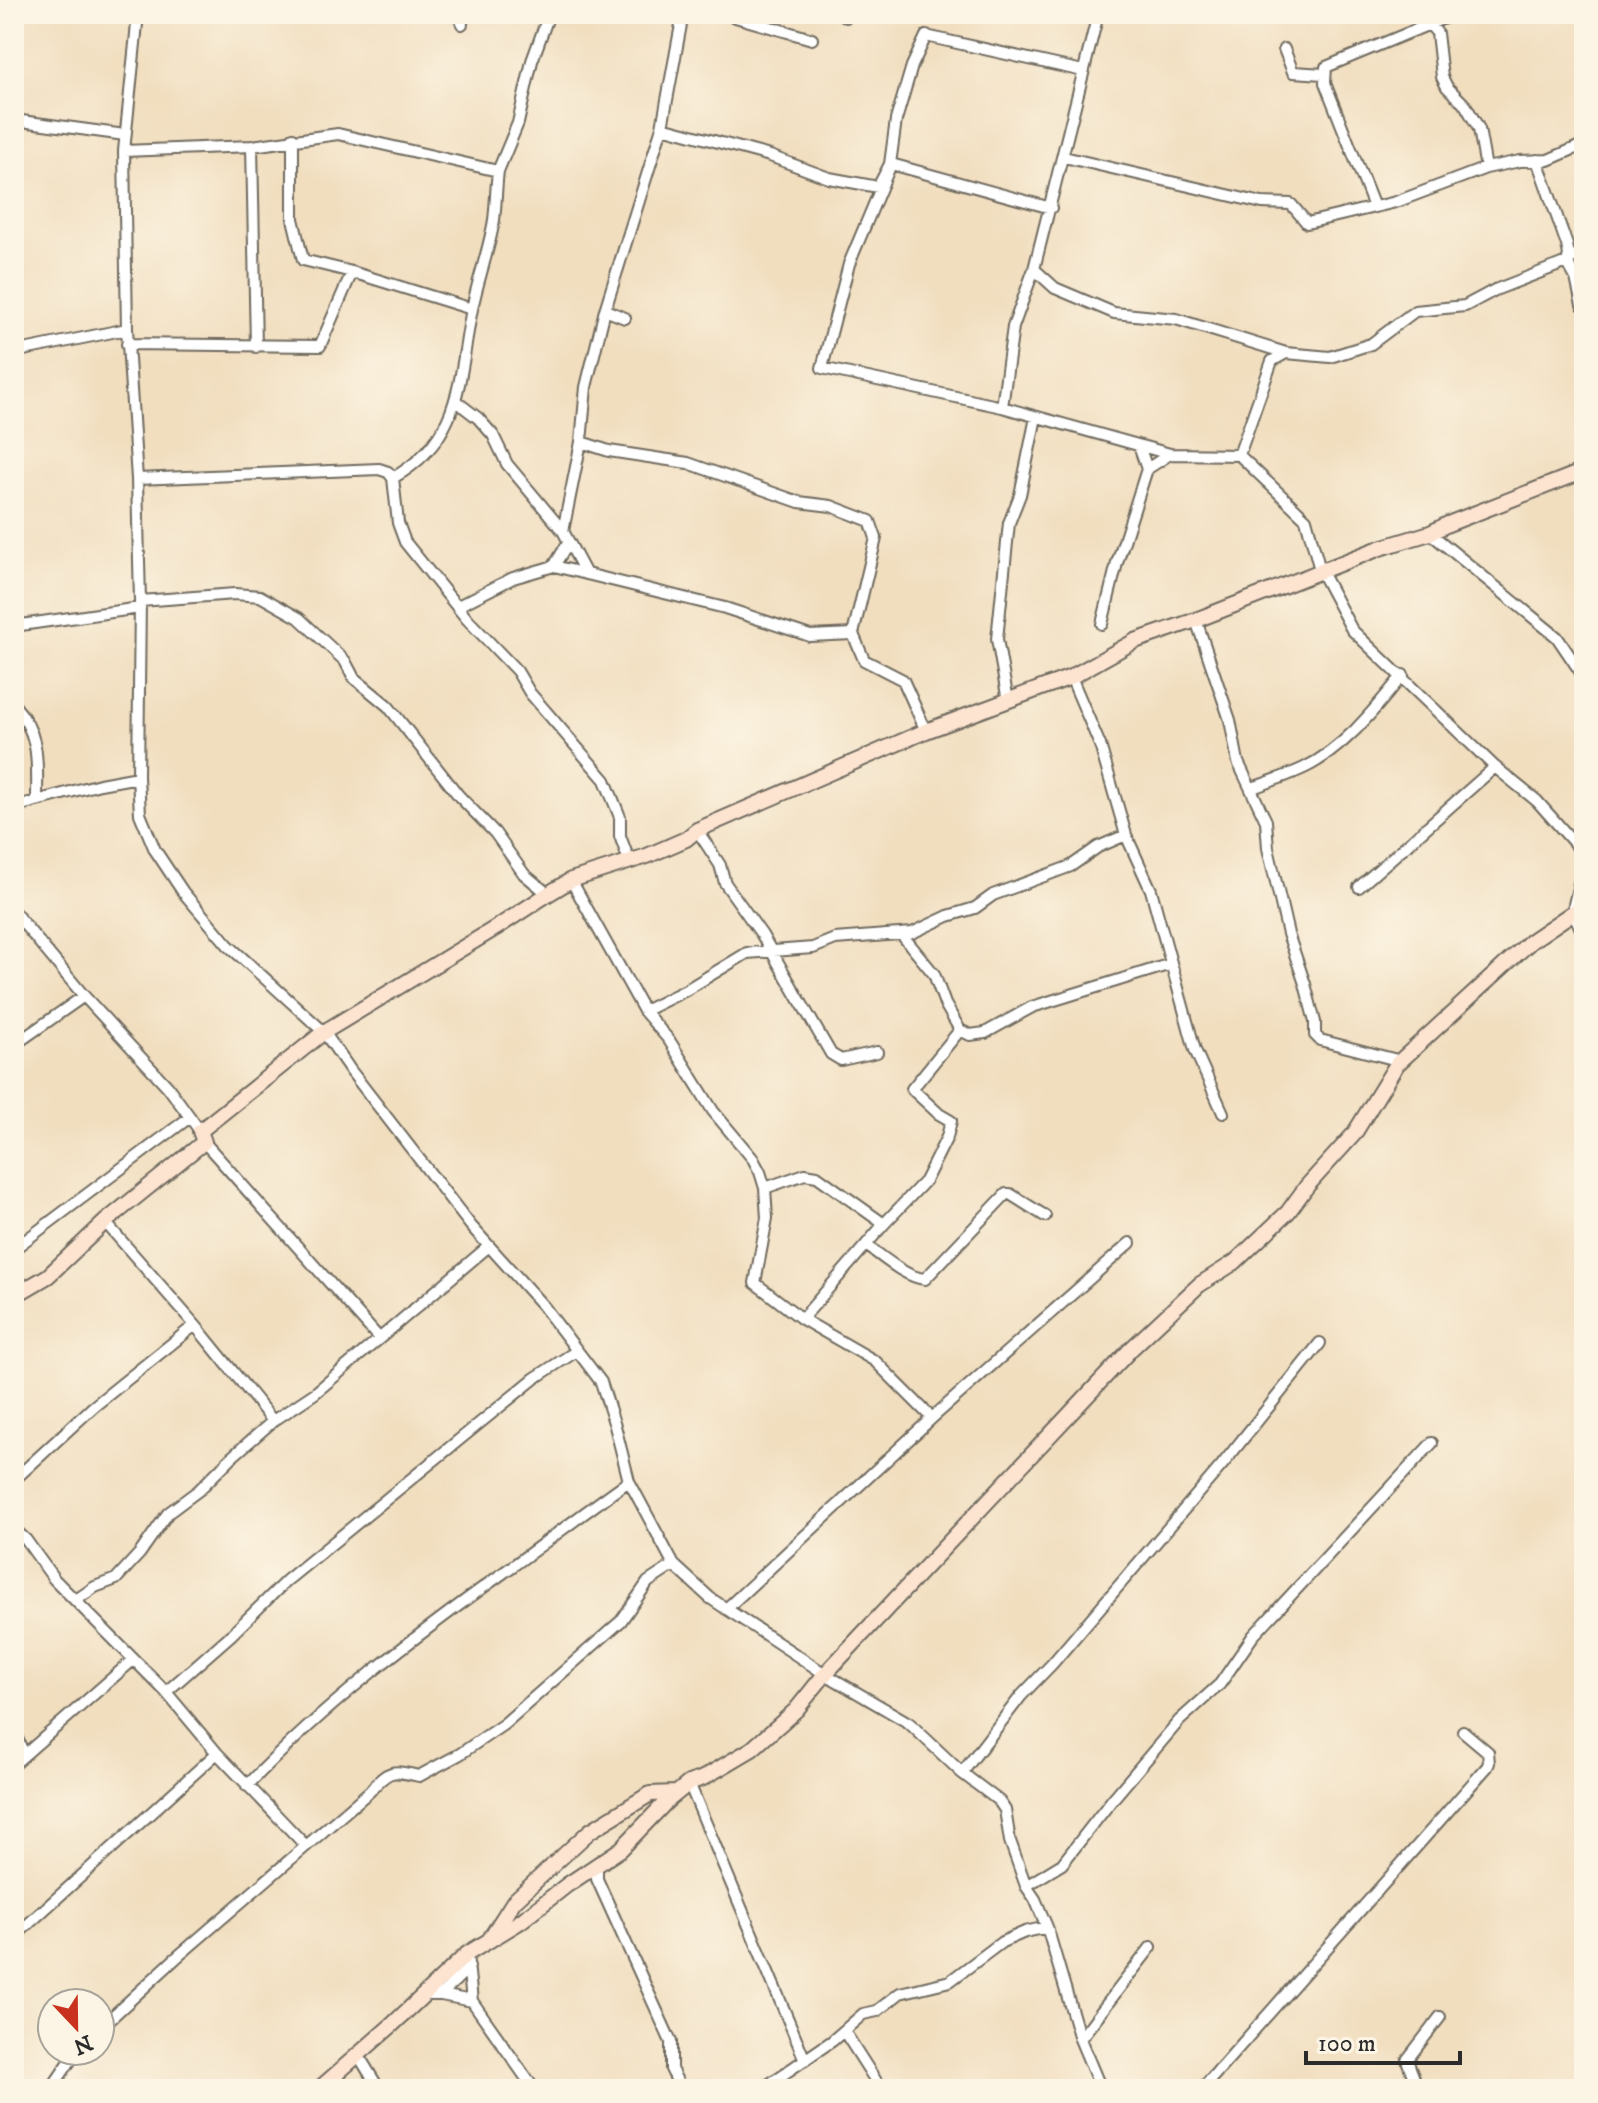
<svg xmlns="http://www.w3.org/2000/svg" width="1598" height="2103" font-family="'IM FELL DW Pica',serif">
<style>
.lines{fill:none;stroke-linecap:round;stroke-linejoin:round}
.street-casing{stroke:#706a5f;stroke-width:14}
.secondary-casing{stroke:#706a5f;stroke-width:18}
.street{stroke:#fff;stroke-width:10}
.secondary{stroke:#fde4d1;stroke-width:14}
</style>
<rect width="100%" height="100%" fill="#fcf5e5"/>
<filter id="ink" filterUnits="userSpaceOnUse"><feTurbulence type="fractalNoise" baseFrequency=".0125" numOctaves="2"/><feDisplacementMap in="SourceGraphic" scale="16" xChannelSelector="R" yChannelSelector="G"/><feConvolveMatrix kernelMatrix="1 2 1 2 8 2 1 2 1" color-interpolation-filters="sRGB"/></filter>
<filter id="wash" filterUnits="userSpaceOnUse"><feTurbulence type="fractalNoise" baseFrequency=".006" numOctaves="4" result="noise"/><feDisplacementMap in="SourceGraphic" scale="32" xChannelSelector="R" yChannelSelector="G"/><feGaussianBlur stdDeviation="1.8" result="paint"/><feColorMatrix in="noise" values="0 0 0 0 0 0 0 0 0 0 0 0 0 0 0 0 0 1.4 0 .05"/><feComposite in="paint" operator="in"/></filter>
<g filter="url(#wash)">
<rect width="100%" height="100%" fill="#f1debf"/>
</g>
<g filter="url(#ink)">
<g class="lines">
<defs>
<path id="street" d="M 138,14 L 124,151 L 127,329 L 137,479 L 140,601 L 138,777 L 140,814 L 155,850 L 183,892 L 228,945 L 324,1032 L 351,1071 L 471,1226 L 544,1307 L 601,1382 L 615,1426 L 629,1481 L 674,1565 L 710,1598 L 825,1674 L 909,1723 L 962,1773 L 999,1801 L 1005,1810 L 1010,1841 L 1026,1886 L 1035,1899 L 1047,1927 L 1080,2039 L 1101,2089
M 459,14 L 462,24
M 725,14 L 812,39
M 842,14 L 846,17
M 1098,14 L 1034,269 L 1055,288 L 1114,313 L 1176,319 L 1286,353
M 1421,14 L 1437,33 L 1442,77 L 1447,87 L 1466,106 L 1479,129 L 1486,168
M 1284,49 L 1293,72 L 1324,74
M 14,120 L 125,135
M 662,127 L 770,156 L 829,178 L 878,187 L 890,164 L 896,120 L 912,66 L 926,36 L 1083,71
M 293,138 L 293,219 L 303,260 L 352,272 L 472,309
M 252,146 L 256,347
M 124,151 L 252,146 L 338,134 L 498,171 C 496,187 496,204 494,220 C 489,250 478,279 472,309 C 458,379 463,438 393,478
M 1064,157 L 1262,203 L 1291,204 L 1307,223 L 1396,202 L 1486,168 L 1520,161 L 1548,160 L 1578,147 L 1584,148
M 498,171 L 518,123 L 532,61 L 549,14
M 1374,207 L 1325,83 L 1326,67 L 1454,14
M 1569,259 L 1584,253
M 1567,262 L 1576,278 L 1582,305
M 1034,269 L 1013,327 L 1002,407 L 1170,454 L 1239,455 L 1306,519 L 1320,570 L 1352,630 L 1495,767 L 1537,801 L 1584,854
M 605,310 L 625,318
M 127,344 L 320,346 L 352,272
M 14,352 L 127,329
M 457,402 L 478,418 L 493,435 L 507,464 L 563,531
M 1002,407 L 822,368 L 849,264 L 891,164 L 1051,208
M 581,442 L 609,451 L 688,463 L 799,502 L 831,506 L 870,521 L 876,538 L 853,634
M 1239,455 L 1272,361 L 1286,353 L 1330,357 L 1371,344 L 1415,311 L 1465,306 L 1495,290 L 1567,262 L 1569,255 L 1567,245 L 1537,160
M 1147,469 L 1170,454
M 137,479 L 379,469 L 388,472 L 393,478 L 398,523 L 405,542 L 467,619 L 517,671 L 530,693 L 605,780 L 620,817 L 620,836 L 630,863
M 1430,533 L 1557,637 L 1584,677
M 554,566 L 568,543
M 586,574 L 563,531 L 581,442 L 586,387 L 605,310 L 662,127 L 683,14
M 140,601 L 235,594 L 260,596 L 299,618 L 345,661 L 354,678 L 388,706 L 459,796 L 495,833 L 524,874 L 548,894
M 458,606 L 513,578 L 554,566 L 725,608 L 810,636 L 853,634 L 864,660 L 903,680 L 926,731
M 1196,620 L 1230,720 L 1238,762 L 1266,821 L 1268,848 L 1288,934 L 1305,984 L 1315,1022 L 1315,1035 L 1320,1040 L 1401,1061
M 1102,624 L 1117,563 L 1147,469 L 1139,446
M 14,626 L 140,608
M 1071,677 L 1100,745 L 1126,835 L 1151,890 L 1195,1050 L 1223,1113
M 1008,701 L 997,639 L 1009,523 L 1020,495 L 1036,417
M 14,705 C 41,735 37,762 37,800
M 1252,788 C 1269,782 1287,776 1304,768 C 1344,749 1375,709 1403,675
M 14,807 L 100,784 L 138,777
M 697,830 L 720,865 L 725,883 L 762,935 L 831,1054 L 841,1060 L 877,1052
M 571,880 L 644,1011 L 669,1040 L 713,1111 L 753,1159 L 760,1172 L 765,1188 L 767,1218 L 755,1283 L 802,1319 L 875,1361 L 932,1418
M 1359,887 L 1495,767
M 14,912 L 84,996 L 168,1087 L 200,1131
M 1572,913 L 1584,863
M 1574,914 L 1584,935
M 902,935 L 934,974 L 945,1004 L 960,1030 L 970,1035 L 985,1033 L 1032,1007 L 1171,964
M 644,1011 L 686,990 L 747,953 L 813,948 L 835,939 L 912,933 L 948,916 L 975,908 L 993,895 L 1071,866 L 1098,847 L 1126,835
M 14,1045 L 84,996
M 204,1142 L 378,1337
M 765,1188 L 805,1174 L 817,1176 L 884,1224
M 105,1222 L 195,1325 L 273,1421
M 866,1245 C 883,1257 905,1277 925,1279 L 1006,1194 L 1010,1194 L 1045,1216
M 14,1249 L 190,1117
M 802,1319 L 884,1224 L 925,1181 L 947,1137 L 951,1121 L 939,1114 L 912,1089 L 960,1030
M 14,1480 L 93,1407 L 195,1325
M 14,1529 L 26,1540 L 54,1579 L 166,1692 L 217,1753 L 305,1845
M 76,1600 L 95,1587 L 116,1579 L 140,1553 L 168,1513 L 199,1490 L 233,1456 L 273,1421 L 315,1393 L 489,1246
M 726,1609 L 932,1418 L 1130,1243
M 166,1692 L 231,1635 L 286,1581 L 535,1378 L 575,1352
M 14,1732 L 24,1754
M 14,1764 L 133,1660
M 962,1773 L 1021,1696 L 1052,1664 L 1222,1465 L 1320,1343
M 689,1783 L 805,2060
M 247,1786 C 327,1702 417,1635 510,1568 C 550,1539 589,1509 629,1481
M 597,1866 L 597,1879 L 671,2042 L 671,2069 L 681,2089
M 1026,1886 L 1062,1864 L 1112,1800 L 1179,1721 L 1220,1684 L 1253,1636 L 1432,1443
M 14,1937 L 217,1753
M 467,1954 L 472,2001 L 534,2089
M 422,1995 L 441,1995 L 472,2001
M 441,1995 L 469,1967
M 100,2028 L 176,1958 L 370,1791 C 389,1769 392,1770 419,1776 L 460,1754 L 504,1724 L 621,1621 L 648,1582 L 674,1565
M 844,2031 L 881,2089
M 1080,2039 L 1151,1947
M 357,2053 L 379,2089
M 51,2089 L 77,2051
M 762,2089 L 832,2041 L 863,2014 L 877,2011 L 900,1993 L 950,1981 L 1002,1942 L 1025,1932 L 1047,1927
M 1202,2089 L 1487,1767 L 1489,1763 L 1488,1752 L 1463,1731
M 1418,2089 L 1407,2060 L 1440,2017"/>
<path id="secondary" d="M 14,1296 L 48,1276 L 105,1222 L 204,1142 L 200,1131 L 324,1032 L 499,926 L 548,894 L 571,880 L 647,856 L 686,839 L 697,830 L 926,731 L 1071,677 L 1135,641 L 1196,620 L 1380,548 L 1430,533 L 1448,524 L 1584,471
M 491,1937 L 514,1901 L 590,1831 L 650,1794 L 676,1793
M 319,2089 L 392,2025 L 467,1954 L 521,1921 L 567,1885 L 621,1849 L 667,1801 L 689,1783 L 703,1778 L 752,1749 L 796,1710 L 825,1674 L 1131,1349 L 1199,1285 L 1235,1262 L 1288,1212 L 1307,1186 L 1354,1134 L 1397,1064 L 1531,941 L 1584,905"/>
</defs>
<use href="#street" class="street-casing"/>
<use href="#secondary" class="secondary-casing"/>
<use href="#street" class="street"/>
<use href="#secondary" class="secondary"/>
</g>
</g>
<rect width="1598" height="2103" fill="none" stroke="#fcf5e5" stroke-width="48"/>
<g transform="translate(76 2027) rotate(158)"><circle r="38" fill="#fcf5e5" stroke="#a8a49b" stroke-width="2"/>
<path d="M0-6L14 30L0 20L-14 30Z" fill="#c8321e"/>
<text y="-12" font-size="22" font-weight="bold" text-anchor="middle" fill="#2b2b2b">N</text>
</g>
<path d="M1306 2051v12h154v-12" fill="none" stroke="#2b2b2b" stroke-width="4"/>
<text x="1318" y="2051" font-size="24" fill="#2b2b2b" stroke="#fcf5e5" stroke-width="6" paint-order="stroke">100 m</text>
</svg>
